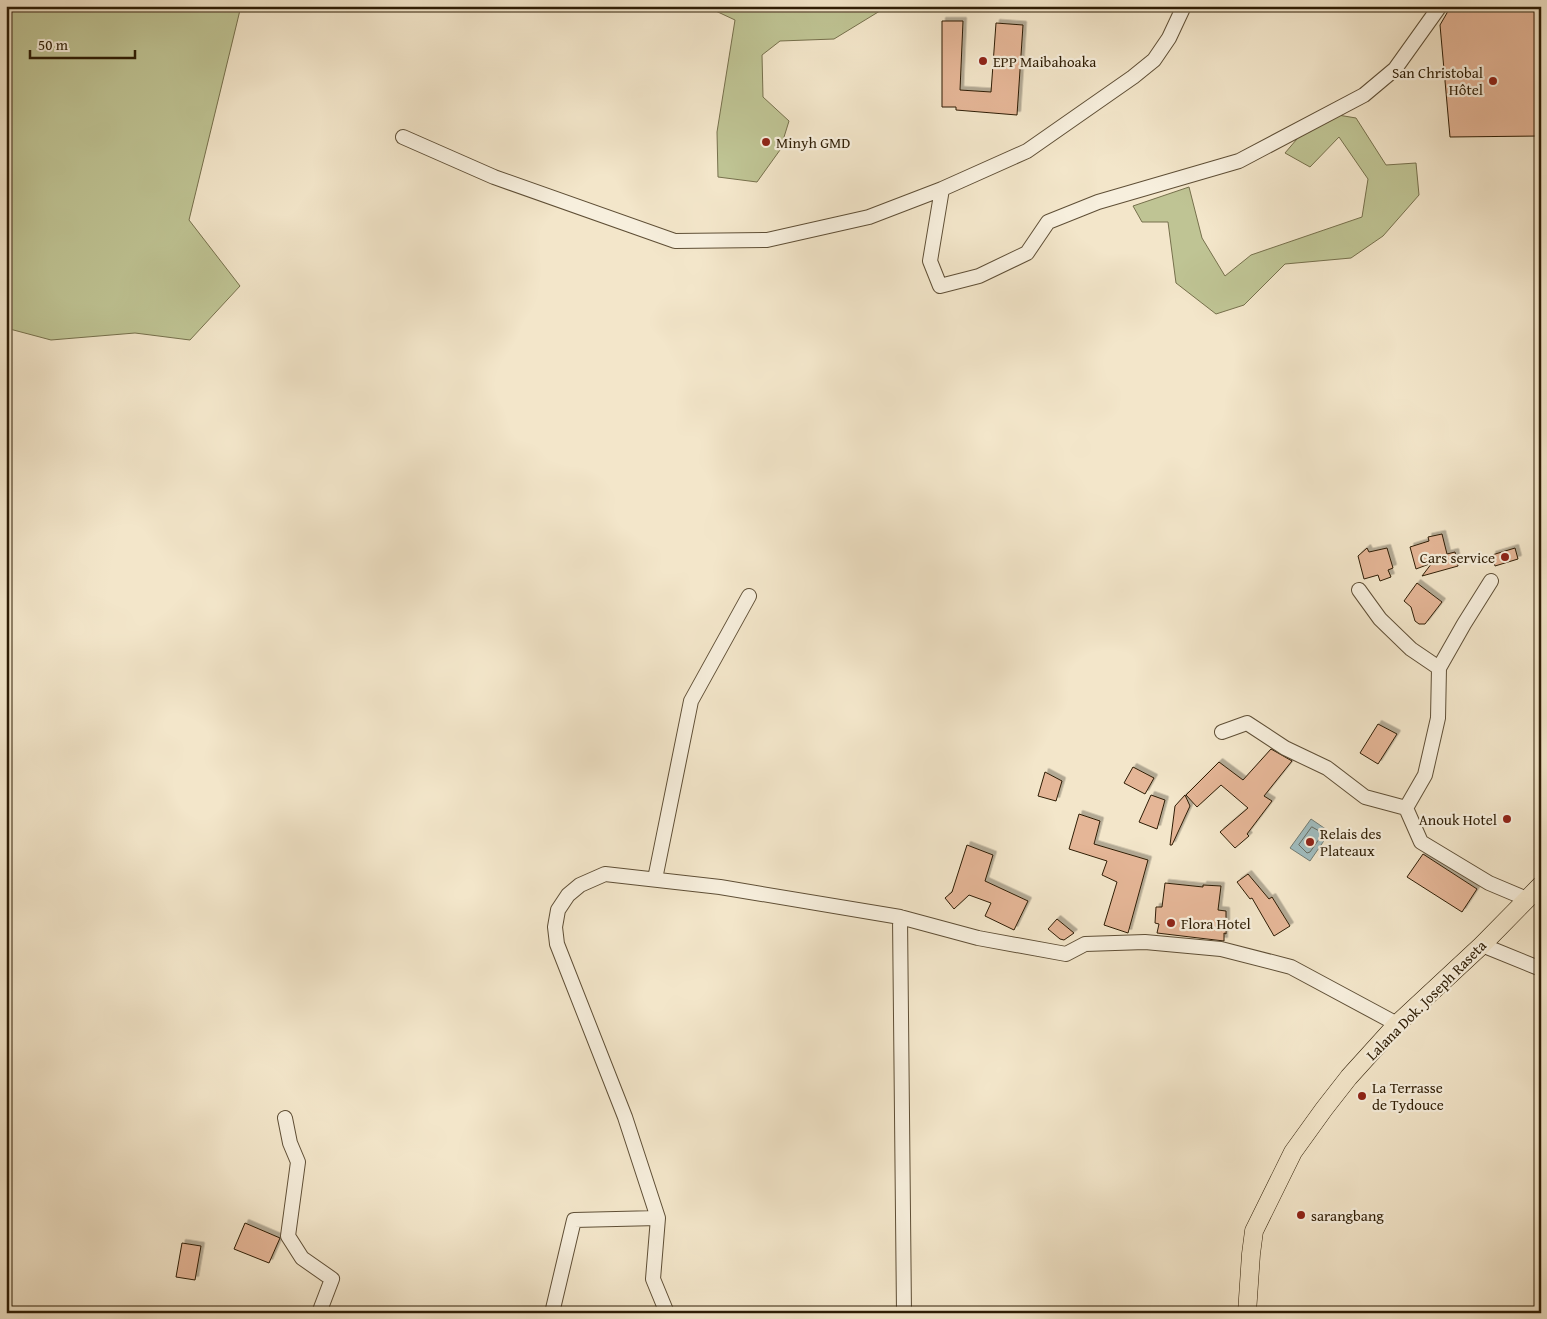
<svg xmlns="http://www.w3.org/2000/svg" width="1547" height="1319" font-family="'Gentium Book Plus',serif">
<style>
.green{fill:#bfc494;stroke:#76704c}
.water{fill:#a0bdc0;stroke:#727d75}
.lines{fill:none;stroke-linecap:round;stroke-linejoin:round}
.shore{stroke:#676d62;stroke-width:1}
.building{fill:#e5b697;stroke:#2e1d05;filter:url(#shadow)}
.minor-casing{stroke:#5f4f36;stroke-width:16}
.major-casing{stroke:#2e1d05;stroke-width:19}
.minor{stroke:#f7efdd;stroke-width:14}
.major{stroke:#f3e6ca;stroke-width:18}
.poi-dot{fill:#8f2418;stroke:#f7efdd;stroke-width:2}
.labels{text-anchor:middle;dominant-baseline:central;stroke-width:4.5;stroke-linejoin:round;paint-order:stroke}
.poi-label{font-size:15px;fill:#2e1d05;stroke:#f7efdd;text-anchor:start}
.street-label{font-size:15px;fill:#2e1d05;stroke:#f7efdd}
</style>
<defs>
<filter id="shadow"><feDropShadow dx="3.5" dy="-3.5" stdDeviation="0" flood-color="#0004"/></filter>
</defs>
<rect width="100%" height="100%" fill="#f3e6ca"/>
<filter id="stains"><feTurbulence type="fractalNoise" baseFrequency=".004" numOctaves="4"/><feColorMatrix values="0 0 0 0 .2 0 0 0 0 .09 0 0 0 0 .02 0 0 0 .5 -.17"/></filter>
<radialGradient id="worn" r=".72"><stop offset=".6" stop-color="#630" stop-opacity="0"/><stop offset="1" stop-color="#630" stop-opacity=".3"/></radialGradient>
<path class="green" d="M 6,6 L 241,6 L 189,220 L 240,286 L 190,340 L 135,333 L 51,340 L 6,328 Z
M 705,6 L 888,6 L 834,39 L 780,41 L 762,55 L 763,97 L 789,121 L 780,150 L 757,182 L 718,177 L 717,132 L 735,20 Z
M 1320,112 L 1356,118 L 1386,165 L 1416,163 L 1419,195 L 1383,236 L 1351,258 L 1285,264 L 1244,305 L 1216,314 L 1176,283 L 1168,222 L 1142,222 L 1133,206 L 1189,187 L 1202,238 L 1225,276 L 1251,255 L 1362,217 L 1368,179 L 1339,137 L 1310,167 L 1285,153 Z"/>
<path class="water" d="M 1311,819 L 1330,832 L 1310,861 L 1290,848 Z"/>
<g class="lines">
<path class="shore" d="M 1312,827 L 1321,832 L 1322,835 L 1310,852 L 1307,853 L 1299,845 Z"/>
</g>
<path class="building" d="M 1451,6 L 1541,6 L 1541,136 L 1450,137 L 1440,25 Z
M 942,21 L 963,21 L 960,90 L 991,92 L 996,23 L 1023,25 L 1017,115 L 956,110 L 956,107 L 942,107 Z
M 1442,534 L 1447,554 L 1455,552 L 1458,566 L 1422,576 L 1432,563 L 1416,569 L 1410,547 L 1429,541 L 1428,537 Z
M 1367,548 L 1369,552 L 1387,548 L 1393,568 L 1388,570 L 1391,577 L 1380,581 L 1378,575 L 1364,579 L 1358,556 Z
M 1515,548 L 1518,559 L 1495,566 L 1492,555 Z
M 1417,583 L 1442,602 L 1425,624 L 1419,624 L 1415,621 L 1411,607 L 1404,601 Z
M 1378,724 L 1397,734 L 1378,764 L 1360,753 Z
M 1271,749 L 1292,761 L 1264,796 L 1272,801 L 1247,834 L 1249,836 L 1235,848 L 1220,832 L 1248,808 L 1221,785 L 1197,807 L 1186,795 L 1219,762 L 1243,780 Z
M 1133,767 L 1154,778 L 1145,794 L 1124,783 Z
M 1045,772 L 1062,781 L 1056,801 L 1038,796 Z
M 1151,795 L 1165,800 L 1157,829 L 1139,822 Z
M 1185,795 L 1190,806 L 1172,845 L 1170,845 L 1175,806 Z
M 1079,814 L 1100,821 L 1094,844 L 1148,860 L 1128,933 L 1104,925 L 1117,882 L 1102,875 L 1107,861 L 1069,849 Z
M 967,845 L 993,855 L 985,881 L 1028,901 L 1014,930 L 985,916 L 991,903 L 969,895 L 954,909 L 945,898 L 952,892 Z
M 1423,854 L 1477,889 L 1462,912 L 1407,877 Z
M 1248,874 L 1269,899 L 1272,897 L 1290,926 L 1274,936 L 1252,898 L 1250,899 L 1237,882 Z
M 1165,883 L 1203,887 L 1203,885 L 1221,886 L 1218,910 L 1226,911 L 1226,934 L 1224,933 L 1224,941 L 1157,933 L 1159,924 L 1155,923 L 1156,907 L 1162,907 Z
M 1057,919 L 1074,933 L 1064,940 L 1060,939 L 1048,929 Z
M 245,1223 L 280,1238 L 269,1263 L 234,1249 Z
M 182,1243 L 201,1246 L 195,1280 L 176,1277 Z"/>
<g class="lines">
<defs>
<path id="minor" d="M 403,137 L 494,177 L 675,241 L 767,240 L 869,217 L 942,189 L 1027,151 L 1133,77 L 1154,60 L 1169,38 L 1184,6
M 942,189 L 930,261 L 940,286 L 979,276 L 1027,253 L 1048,222 L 1098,202 L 1239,161 L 1364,95 L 1395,69 L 1440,6
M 1491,581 L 1464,624 L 1439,668 L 1438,718 L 1425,775 L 1406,808 L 1421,842 L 1489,883 L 1527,899
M 1359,590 L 1380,619 L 1411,649 L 1439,668
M 1222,732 L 1247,723 L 1285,748 L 1327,768 L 1365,797 L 1406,808
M 655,879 L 691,701 L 749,596
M 900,917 L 904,1313
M 1482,945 L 1541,969
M 285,1118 L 290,1143 L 298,1162 L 288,1236 L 302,1258 L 332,1279 L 319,1313
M 552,1313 L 574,1220 L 658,1218
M 667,1313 L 653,1279 L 658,1218 L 625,1117 L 557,944 L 555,927 L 558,910 L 568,895 L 580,885 L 605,874 L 720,887 L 900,917 L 978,938 L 1066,954 L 1085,944 L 1145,942 L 1221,949 L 1291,967 L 1397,1024"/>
<path id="major" d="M 1247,1313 L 1251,1254 L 1254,1231 L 1293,1152 L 1324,1109 L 1349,1077 L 1397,1024 L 1482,945 L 1541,885"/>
</defs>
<use href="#minor" class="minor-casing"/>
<use href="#major" class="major-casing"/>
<use href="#minor" class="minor"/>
<use href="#major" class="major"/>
</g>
<g class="poi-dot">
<circle cx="983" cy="61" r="5"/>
<circle cx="1493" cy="81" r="5"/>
<circle cx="766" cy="142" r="5"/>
<circle cx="1505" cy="557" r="5"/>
<circle cx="1507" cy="819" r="5"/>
<circle cx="1310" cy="842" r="5"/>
<circle cx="1171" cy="923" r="5"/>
<circle cx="1362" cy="1096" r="5"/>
<circle cx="1301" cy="1215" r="5"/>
</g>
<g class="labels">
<g class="poi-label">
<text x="993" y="61">EPP Maibahoaka</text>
<text x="1483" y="72" text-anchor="end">San Christobal<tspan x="1483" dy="17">Hôtel</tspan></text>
<text x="776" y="142">Minyh GMD</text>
<text x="1495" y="557" text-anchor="end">Cars service</text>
<text x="1497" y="819" text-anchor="end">Anouk Hotel</text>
<text x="1320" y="833">Relais des<tspan x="1320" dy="17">Plateaux</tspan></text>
<text x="1181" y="923">Flora Hotel</text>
<text x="1372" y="1087">La Terrasse<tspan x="1372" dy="17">de Tydouce</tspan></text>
<text x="1311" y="1215">sarangbang</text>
</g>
<g class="street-label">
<text transform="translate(1426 1000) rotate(-45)">Lalana Dok. Joseph Raseta</text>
</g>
</g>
<rect width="1547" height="1319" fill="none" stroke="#f3e6ca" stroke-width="25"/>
<rect x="8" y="8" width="1532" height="1304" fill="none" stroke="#2e1d05" stroke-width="2.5"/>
<rect x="12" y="12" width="1522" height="1294" fill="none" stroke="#2e1d05"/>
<path d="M30 50v8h105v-8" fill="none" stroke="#2e1d05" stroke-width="2.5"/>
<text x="38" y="50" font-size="15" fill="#2e1d05" stroke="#f7efdd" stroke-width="4" paint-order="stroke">50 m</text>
<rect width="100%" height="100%" filter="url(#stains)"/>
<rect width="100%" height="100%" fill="url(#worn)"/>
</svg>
